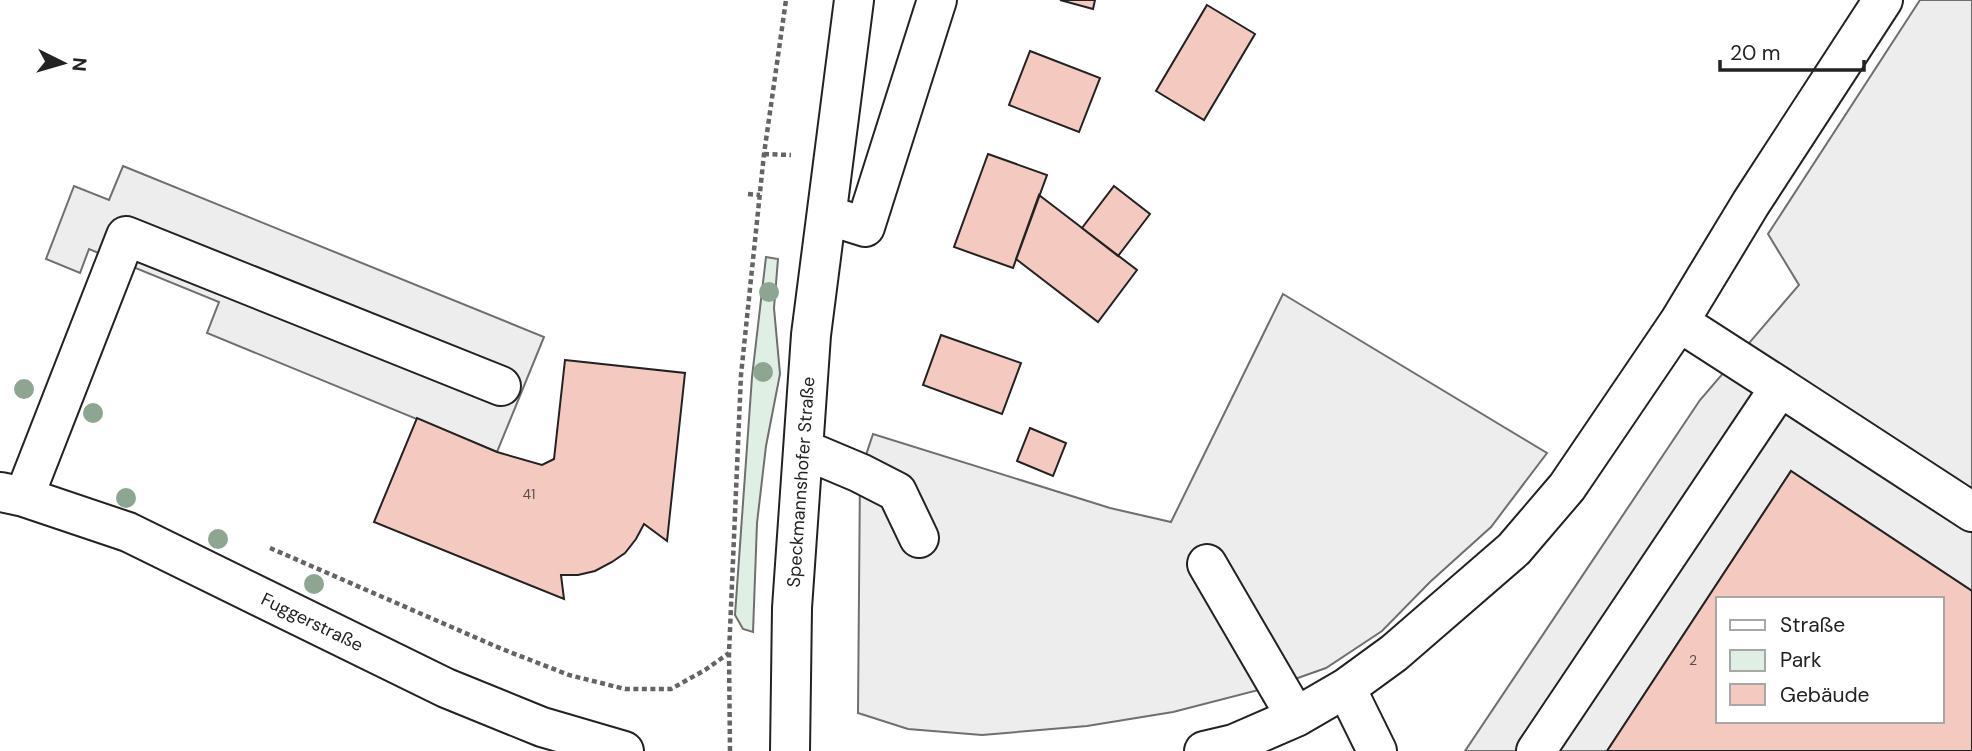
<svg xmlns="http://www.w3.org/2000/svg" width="1972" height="751" font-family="'DM Sans',sans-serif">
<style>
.green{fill:#e0efe3;stroke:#6f6f6f;stroke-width:2}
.parking{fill:#ededed;stroke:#6f6f6f;stroke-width:2}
.building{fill:#f3c9c0;stroke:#222;stroke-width:2;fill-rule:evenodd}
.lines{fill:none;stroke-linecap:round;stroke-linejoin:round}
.minor-casing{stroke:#222;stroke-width:42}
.path{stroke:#646464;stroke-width:4.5;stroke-dasharray:5 3.5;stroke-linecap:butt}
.minor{stroke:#fff;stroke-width:38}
.tree{fill:#8da692}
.labels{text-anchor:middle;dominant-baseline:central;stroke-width:5;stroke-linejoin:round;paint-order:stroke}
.number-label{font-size:14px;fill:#564c4a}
.street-label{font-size:18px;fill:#222;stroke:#fff}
</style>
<rect width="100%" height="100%" fill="#fff"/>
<path class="green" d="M 766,257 L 778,259 L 774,308 L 780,374 L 766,446 L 757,523 L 753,632 L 743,629 L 735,615 L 752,377 Z"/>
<path class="parking" d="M 1920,0 L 1972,0 L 1972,591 L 1791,471 L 1607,751 L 1465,751 L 1700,400 L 1799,285 L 1768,234 Z
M 123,166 L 544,337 L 497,452 L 207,333 L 219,302 L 89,249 L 80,273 L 46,259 L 74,186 L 109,200 Z
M 1283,294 L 1547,453 L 1491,527 L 1430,582 L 1382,631 L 1326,668 L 1278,685 L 1173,712 L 1087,726 L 982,735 L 908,729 L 858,713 L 860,473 L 873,434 L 1110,508 L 1171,522 Z"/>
<path class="building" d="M 1060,0 L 1095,0 L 1093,9 Z
M 1207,5 L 1255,34 L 1204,120 L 1156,91 Z
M 1030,51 L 1100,78 L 1079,132 L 1009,105 Z
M 988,154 L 1047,175 L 1013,268 L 954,247 Z
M 1114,186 L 1150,214 L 1118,256 L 1082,228 Z
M 1039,195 L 1137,270 L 1098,322 L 1016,259 Z
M 941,335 L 1021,363 L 1002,414 L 923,385 Z
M 565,360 L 685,373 L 667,541 L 644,524 L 636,539 L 625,553 L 612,562 L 595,571 L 578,575 L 561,575 L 564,599 L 374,522 L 417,418 L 497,452 L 542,465 L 554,459 Z
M 1030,428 L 1066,443 L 1053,476 L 1017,461 Z
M 1791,471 L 1972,591 L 1972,751 L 1607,751 ZM 1718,599 L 1942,599 L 1942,721 L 1718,721 Z"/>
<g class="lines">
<defs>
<path id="minor" d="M 827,215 L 865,227 L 937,0
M 1679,322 L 1780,387
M 803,449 L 860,473 L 897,492 L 919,538
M 1,492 L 24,497 L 128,532 L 446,688 L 542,727 L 624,751
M 24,497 L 126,236 L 501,386
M 1207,564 L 1296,717
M 1346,688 L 1377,751
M 790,751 L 792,608 L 811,335 L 854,0
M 1204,751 L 1234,744 L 1296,717 L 1346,688 L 1394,653 L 1514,549 L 1567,487 L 1679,322 L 1751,203 L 1883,0
M 1536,751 L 1780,387 L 1972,512"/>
</defs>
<use href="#minor" class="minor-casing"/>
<path class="path" d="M 764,154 L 791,155
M 748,194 L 760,195
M 270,548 L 502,649 L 569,675 L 625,689 L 671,689 L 705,670 L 729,653
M 730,751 L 729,653 L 741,375 L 764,154 L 786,0"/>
<use href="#minor" class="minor"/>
</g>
<g class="tree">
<circle cx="769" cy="292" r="10"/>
<circle cx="763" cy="372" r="10"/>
<circle cx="24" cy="389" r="10"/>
<circle cx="93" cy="413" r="10"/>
<circle cx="126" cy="498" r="10"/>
<circle cx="218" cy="539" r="10"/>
<circle cx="314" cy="584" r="10"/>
</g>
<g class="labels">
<g class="number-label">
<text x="529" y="494">41</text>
<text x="1693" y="660">2</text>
</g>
<g class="street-label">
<text transform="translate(801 482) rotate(-86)">Speckmannshofer Straße</text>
<text transform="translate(312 622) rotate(26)">Fuggerstraße</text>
</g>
</g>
<rect x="1716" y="597" width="228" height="126" fill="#ffffff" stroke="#a7a7a7" stroke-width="2"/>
<rect x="1730" y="620" width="35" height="10" fill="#ffffff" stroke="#a7a7a7" stroke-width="2"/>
<text x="1780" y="632" font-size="21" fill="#222222">Straße</text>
<rect x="1730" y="650" width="35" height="21" fill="#e0efe3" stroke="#a7a7a7" stroke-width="2"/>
<text x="1780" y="667" font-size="21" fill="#222222">Park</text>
<rect x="1730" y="684" width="35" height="21" fill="#f3c9c0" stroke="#a7a7a7" stroke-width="2"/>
<text x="1780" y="702" font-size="21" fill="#222222">Gebäude</text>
<g transform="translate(63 63) rotate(95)" stroke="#ffffff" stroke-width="5" paint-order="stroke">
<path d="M0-5L12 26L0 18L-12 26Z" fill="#222222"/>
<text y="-10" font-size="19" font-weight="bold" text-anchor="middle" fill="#222222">N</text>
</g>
<path d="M1720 60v10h144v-10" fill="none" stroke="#222222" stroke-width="3.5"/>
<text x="1730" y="60" font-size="21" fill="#222222" stroke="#ffffff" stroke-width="5" paint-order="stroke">20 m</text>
</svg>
